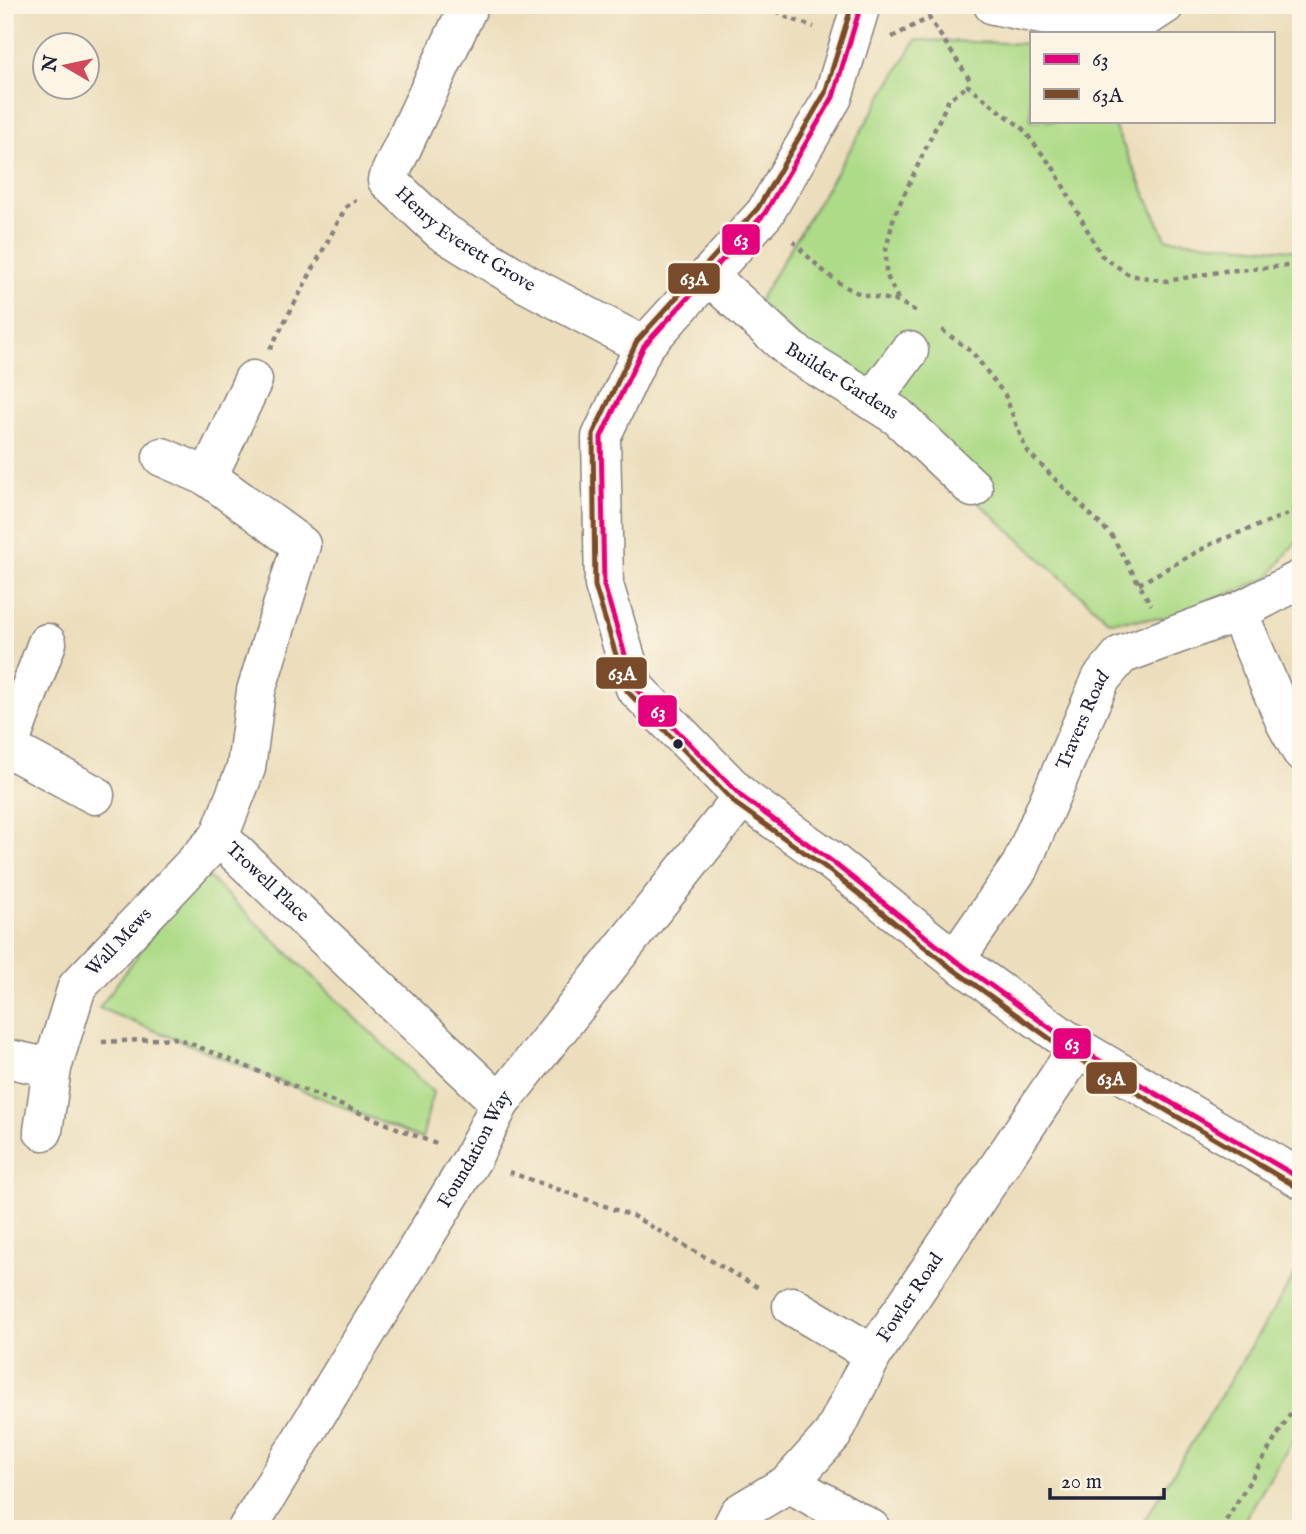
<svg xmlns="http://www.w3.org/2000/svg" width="1306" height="1534" font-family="'IM FELL English',serif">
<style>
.green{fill:#addb87;stroke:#687e61;stroke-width:2}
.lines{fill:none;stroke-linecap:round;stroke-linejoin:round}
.minor-casing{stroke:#87807c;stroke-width:41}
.path{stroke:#87807c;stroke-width:4.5;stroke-dasharray:5 5;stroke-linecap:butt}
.minor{stroke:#fff;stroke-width:38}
.bus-1-casing{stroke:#fcf5e5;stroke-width:10}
.bus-2-casing{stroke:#fcf5e5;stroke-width:10}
.bus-1{stroke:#e5007d;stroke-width:5}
.bus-2{stroke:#7a4b2a;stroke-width:5}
.bus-dot{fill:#22223b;stroke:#fcf5e5;stroke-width:2.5}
.labels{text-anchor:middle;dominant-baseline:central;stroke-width:6;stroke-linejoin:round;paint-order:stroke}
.street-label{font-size:19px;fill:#22223b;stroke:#fcf5e5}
.line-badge{stroke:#fcf5e5;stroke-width:2.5}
.badge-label{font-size:19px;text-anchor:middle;font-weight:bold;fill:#fff}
</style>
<rect width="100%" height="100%" fill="#fcf5e5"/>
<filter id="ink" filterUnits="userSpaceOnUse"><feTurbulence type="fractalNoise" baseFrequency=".0143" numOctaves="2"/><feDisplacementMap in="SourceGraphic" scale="14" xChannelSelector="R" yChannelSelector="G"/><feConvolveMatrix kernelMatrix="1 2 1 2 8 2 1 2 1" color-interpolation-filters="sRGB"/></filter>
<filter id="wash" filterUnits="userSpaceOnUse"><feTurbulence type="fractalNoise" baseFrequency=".00686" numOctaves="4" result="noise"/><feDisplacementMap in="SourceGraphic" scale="28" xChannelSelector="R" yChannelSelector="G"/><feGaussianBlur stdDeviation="1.57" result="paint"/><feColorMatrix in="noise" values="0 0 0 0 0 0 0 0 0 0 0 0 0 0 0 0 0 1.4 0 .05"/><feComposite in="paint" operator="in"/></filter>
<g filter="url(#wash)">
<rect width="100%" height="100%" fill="#ecdebc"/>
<path class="green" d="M 916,40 L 1031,44 L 1031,121 L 1112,121 L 1166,239 L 1301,251 L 1301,535 L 1268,578 L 1170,618 L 1109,621 L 758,302 Z
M 200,869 L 433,1092 L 422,1139 L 99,1008 Z
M 1301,1265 L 1301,1427 L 1239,1529 L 1139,1529 Z"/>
</g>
<g filter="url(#ink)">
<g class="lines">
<defs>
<g id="minor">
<path id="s1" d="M 469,5 L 387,180 L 441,231 L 527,284 L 644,346"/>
<path d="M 861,5 L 833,97 L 765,213 L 644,346 L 601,437 L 604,585 L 635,688 L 742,797 L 830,860 L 955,960 L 1078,1048 L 1301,1179"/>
<path d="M 993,5 L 1124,32 L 1165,5"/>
<path id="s2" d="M 709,276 L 792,351 L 897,416 L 973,488"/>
<path id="s3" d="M 253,380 L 208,477 L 301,545 L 256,691 L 246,768 L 219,837 L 500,1103"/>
<path d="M 872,401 L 909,351"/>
<path d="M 162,457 L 208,477"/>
<path d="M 1238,612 L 1286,724 L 1301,751"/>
<path d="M 8,748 L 47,643"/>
<path d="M 5,753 L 8,748 L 95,795"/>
<path id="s4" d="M 955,960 L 1021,865 L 1101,679 L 1121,655 L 1238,612 L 1301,579"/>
<path d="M 5,1058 L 52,1068"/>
<path id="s5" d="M 43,1131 L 52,1068 L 77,987 L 219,837"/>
<path d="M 792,1306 L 873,1354"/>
<path d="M 789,1483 L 871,1529"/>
<path id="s6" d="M 247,1529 L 472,1159 L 500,1103 L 742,797"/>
<path id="s7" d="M 731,1529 L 739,1513 L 789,1483 L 833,1434 L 873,1354 L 1078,1048"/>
</g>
</defs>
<use href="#minor" class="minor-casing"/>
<path class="path" d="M 768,5 L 786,17 L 814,27
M 892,37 L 929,18 L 970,80 L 968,86 L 1022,128 L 1054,169 L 1101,255 L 1129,275 L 1167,281 L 1224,271 L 1301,265
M 793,241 C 809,258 838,288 862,294 C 888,301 893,296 918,313
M 898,299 L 886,274 L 886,250 L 894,216 L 949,99 L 968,86
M 942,330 L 972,352 L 1005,395 L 1026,450 L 1112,536 L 1151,605
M 270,349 L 346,207 L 356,200
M 1139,584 L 1215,542 L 1296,511 L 1301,506
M 102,1042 L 177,1038 L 436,1144
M 509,1172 L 633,1216 L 761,1289
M 1221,1529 L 1301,1396"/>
<use href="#minor" class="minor"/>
<defs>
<path id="bus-1" d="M 861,5 L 833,97 L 765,213 L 644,346 L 601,437 L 604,585 L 635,688 L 742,797 L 830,860 L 955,960 L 1078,1048 L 1301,1179"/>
<path id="bus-2" d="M 852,5 L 825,93 L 758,208 L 637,341 L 593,434 L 595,586 L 627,691 L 736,804 L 825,867 L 950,967 L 1074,1056 L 1297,1187"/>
</defs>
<use href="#bus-1" class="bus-1-casing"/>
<use href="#bus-2" class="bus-2-casing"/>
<use href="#bus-1" class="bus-1"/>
<use href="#bus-2" class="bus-2"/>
</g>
</g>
<circle class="bus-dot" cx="678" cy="744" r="6"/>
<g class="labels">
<g class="street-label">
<text stroke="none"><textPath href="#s1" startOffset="292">Henry Everett Grove</textPath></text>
<text stroke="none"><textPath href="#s2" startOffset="170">Builder Gardens</textPath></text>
<text stroke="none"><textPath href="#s4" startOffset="273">Travers Road</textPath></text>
<text stroke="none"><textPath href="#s3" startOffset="593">Trowell Place</textPath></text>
<text stroke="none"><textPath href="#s5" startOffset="210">Wall Mews</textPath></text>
<text stroke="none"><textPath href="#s6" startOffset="443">Foundation Way</textPath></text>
<text stroke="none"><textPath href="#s7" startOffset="299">Fowler Road</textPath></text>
</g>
</g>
<g class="line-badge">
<rect x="721" y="223" width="40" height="33" rx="7" fill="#e5007d"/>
<rect x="667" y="262" width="54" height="33" rx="7" fill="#7a4b2a"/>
<rect x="595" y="656" width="53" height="34" rx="7" fill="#7a4b2a"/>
<rect x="637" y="694" width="41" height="34" rx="7" fill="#e5007d"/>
<rect x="1052" y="1027" width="40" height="33" rx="7" fill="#e5007d"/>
<rect x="1085" y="1061" width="53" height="34" rx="7" fill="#7a4b2a"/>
</g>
<g class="badge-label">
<text x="741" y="246">63</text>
<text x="694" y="285">63A</text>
<text x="622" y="680">63A</text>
<text x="658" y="718">63</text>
<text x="1072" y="1050">63</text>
<text x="1111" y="1085">63A</text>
</g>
<rect width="1306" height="1534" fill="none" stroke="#fcf5e5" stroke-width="28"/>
<rect x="1030" y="32" width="245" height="91" fill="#fcf5e5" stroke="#a5a1a1" stroke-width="2"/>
<rect x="1044" y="54" width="35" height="10" fill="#e5007d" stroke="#a5a1a1" stroke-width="2"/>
<text x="1092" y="66" font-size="21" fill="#22223b">63</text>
<rect x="1044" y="89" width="35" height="10" fill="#7a4b2a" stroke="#a5a1a1" stroke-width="2"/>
<text x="1092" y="102" font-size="21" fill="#22223b">63A</text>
<g transform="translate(66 66) rotate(279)"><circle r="33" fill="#fcf5e5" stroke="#a5a1a1" stroke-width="2"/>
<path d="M0-5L12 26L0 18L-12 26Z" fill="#d1495b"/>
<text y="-10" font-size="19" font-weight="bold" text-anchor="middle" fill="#22223b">N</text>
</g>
<path d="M1050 1488v10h114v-10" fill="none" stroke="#22223b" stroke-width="3.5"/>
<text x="1061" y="1488" font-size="21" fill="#22223b" stroke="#fcf5e5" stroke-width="5" paint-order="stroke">20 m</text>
</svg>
